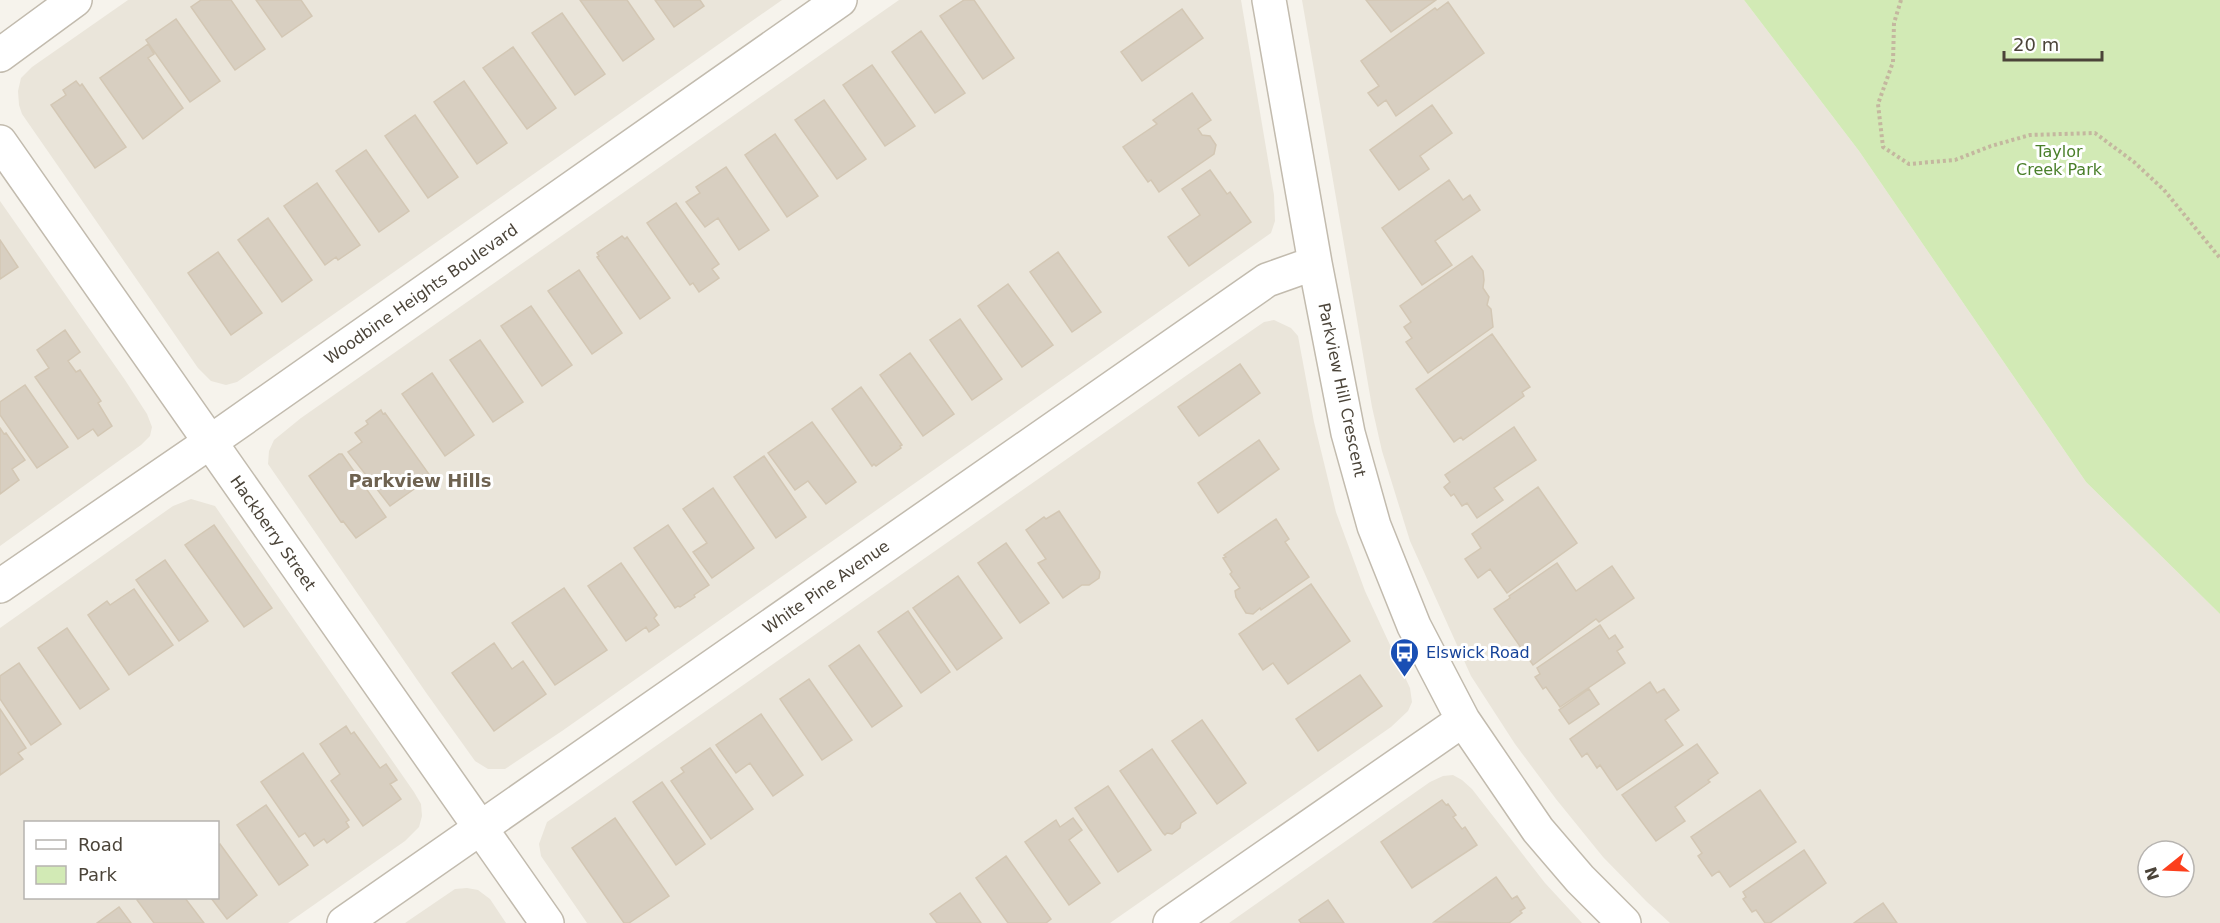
<svg xmlns="http://www.w3.org/2000/svg" width="2220" height="923" font-family="'DejaVu Sans',sans-serif">
<style>
.residential{fill:#eae5da;fill-rule:evenodd}
.green{fill:#d2eab5}
.building{fill:#d8cfc1;stroke:#d3c7b4;stroke-width:1.5}
.lines{fill:none;stroke-linecap:round;stroke-linejoin:round}
.minor-casing{stroke:#c2bbae;stroke-width:36}
.path{stroke:#c4b79f;stroke-width:4;stroke-dasharray:3 3;stroke-linecap:butt}
.minor{stroke:#fff;stroke-width:33}
.labels{text-anchor:middle;dominant-baseline:central;stroke-width:6;stroke-linejoin:round;paint-order:stroke}
.park-label{font-size:16px;fill:#4a7f2a;stroke:#fff}
.street-label{font-size:16px;fill:#4b4439;stroke:#fff}
.transit-label{font-size:16px;fill:#164399;stroke:#fff;text-anchor:start}
.neighbourhood-label{font-size:18px;font-weight:bold;fill:#6e6250;stroke:#fff}
</style>
<rect width="100%" height="100%" fill="#f6f3ec"/>
<path class="residential" d="M 128,0 L 782,0 L 237,382 L 226,385 L 211,381 L 198,368 L 22,114 L 19,105 L 18,91 L 21,78 L 32,67 Z
M 899,0 L 1241,0 L 1274,195 L 1275,221 L 1271,233 L 562,731 L 505,769 L 488,769 L 475,761 L 427,694 L 268,464 L 269,451 L 274,440 L 301,418 Z
M 1302,0 L 1744,0 L 1859,151 L 2086,482 L 2220,614 L 2220,923 L 1670,923 L 1646,901 L 1603,857 L 1556,799 L 1515,744 L 1471,676 L 1410,541 L 1382,451 L 1372,407 ZM 2148,851 L 2184,851 L 2184,887 L 2148,887 Z
M 0,201 L 125,380 L 147,414 L 152,427 L 150,436 L 141,445 L 0,546 Z
M 1274,320 L 1291,328 L 1298,336 L 1314,422 L 1336,512 L 1365,591 L 1410,688 L 1412,702 L 1408,711 L 1391,727 L 1110,923 L 587,923 L 541,856 L 539,844 L 547,822 L 1190,373 L 1264,322 Z
M 191,499 L 215,506 L 414,792 L 421,804 L 422,816 L 419,827 L 405,841 L 288,923 L 0,923 L 0,628 L 173,506 ZM 26,822 L 218,822 L 218,898 L 26,898 Z
M 1453,775 L 1462,780 L 1472,789 L 1545,883 L 1582,923 L 1229,923 L 1430,782 L 1443,776 Z
M 467,888 L 478,890 L 490,899 L 506,923 L 405,923 L 455,889 Z"/>
<path class="green" d="M 1744,0 L 2220,0 L 2220,614 L 2086,482 L 1859,151 Z"/>
<path class="building" d="M 201,0 L 231,0 L 265,49 L 235,70 L 191,7 Z
M 256,0 L 301,0 L 312,16 L 282,37 Z
M 580,0 L 627,0 L 654,39 L 623,61 Z
M 655,0 L 700,0 L 704,6 L 674,27 Z
M 964,0 L 974,0 L 1014,58 L 983,79 L 940,16 Z
M 1366,0 L 1436,0 L 1391,32 Z
M 1448,2 L 1484,53 L 1396,116 L 1386,100 L 1378,106 L 1368,93 L 1379,86 L 1361,61 L 1435,8 L 1437,10 Z
M 1182,9 L 1203,38 L 1142,81 L 1121,52 Z
M 562,13 L 605,74 L 575,95 L 532,33 Z
M 176,19 L 220,81 L 190,102 L 146,40 Z
M 921,31 L 965,93 L 935,113 L 892,52 Z
M 148,44 L 154,54 L 148,58 L 183,108 L 143,139 L 100,78 Z
M 513,47 L 556,108 L 527,129 L 483,68 Z
M 872,65 L 915,126 L 885,146 L 843,85 Z
M 76,81 L 80,86 L 82,84 L 126,147 L 95,168 L 51,105 L 66,95 L 63,90 Z
M 464,81 L 507,143 L 477,164 L 434,102 Z
M 1192,93 L 1211,120 L 1198,129 L 1202,135 L 1210,136 L 1216,145 L 1214,154 L 1159,192 L 1151,180 L 1148,182 L 1123,147 L 1157,124 L 1153,120 Z
M 824,100 L 866,159 L 837,179 L 795,120 Z
M 1432,105 L 1452,133 L 1420,156 L 1429,169 L 1399,190 L 1370,150 Z
M 415,115 L 458,177 L 428,198 L 385,136 Z
M 775,134 L 818,196 L 787,217 L 745,155 Z
M 366,150 L 409,211 L 379,232 L 336,171 Z
M 726,167 L 769,230 L 739,250 L 718,218 L 705,227 L 686,202 L 700,193 L 696,187 Z
M 1210,170 L 1227,194 L 1230,192 L 1251,222 L 1189,266 L 1168,237 L 1200,215 L 1182,189 Z
M 1449,180 L 1463,200 L 1470,195 L 1480,210 L 1435,241 L 1452,265 L 1422,285 L 1382,228 Z
M 317,183 L 360,245 L 338,260 L 336,257 L 325,265 L 284,206 Z
M 676,203 L 719,264 L 712,269 L 719,278 L 699,292 L 693,283 L 690,285 L 647,223 Z
M 268,218 L 312,280 L 282,302 L 238,240 Z
M 622,236 L 625,239 L 627,237 L 670,298 L 640,319 L 597,257 L 599,256 L 597,253 Z
M 0,240 L 18,267 L 0,279 Z
M 218,252 L 262,313 L 231,335 L 188,273 Z
M 1058,252 L 1101,312 L 1072,332 L 1030,272 Z
M 1472,256 L 1483,271 L 1484,280 L 1483,288 L 1489,297 L 1487,305 L 1491,309 L 1493,327 L 1428,373 L 1406,342 L 1412,338 L 1404,327 L 1411,322 L 1400,306 Z
M 579,270 L 622,333 L 592,354 L 548,291 Z
M 1008,284 L 1053,345 L 1022,367 L 978,306 Z
M 531,306 L 572,365 L 542,386 L 501,326 Z
M 960,319 L 1002,379 L 972,400 L 930,340 Z
M 65,330 L 80,352 L 68,361 L 76,372 L 80,370 L 101,401 L 98,403 L 112,426 L 98,436 L 93,429 L 78,439 L 35,377 L 49,368 L 37,350 Z
M 1492,334 L 1530,387 L 1522,392 L 1524,396 L 1463,440 L 1461,437 L 1454,442 L 1416,389 Z
M 480,340 L 523,402 L 493,422 L 450,360 Z
M 910,353 L 954,414 L 923,436 L 880,375 Z
M 1240,364 L 1260,393 L 1199,436 L 1178,407 Z
M 432,373 L 474,435 L 445,456 L 402,394 Z
M 25,385 L 68,447 L 37,468 L 0,415 L 0,402 Z
M 861,387 L 902,445 L 900,446 L 901,448 L 876,466 L 874,464 L 872,466 L 832,409 Z
M 381,410 L 383,414 L 385,413 L 431,477 L 390,506 L 348,452 L 362,442 L 355,433 L 368,424 L 366,421 Z
M 812,422 L 856,482 L 826,504 L 808,481 L 795,490 L 768,453 Z
M 1514,427 L 1536,460 L 1494,488 L 1503,500 L 1477,518 L 1467,503 L 1462,506 L 1454,494 L 1451,496 L 1444,487 L 1450,482 L 1445,475 Z
M 0,428 L 4,434 L 6,433 L 25,460 L 12,469 L 19,480 L 0,494 Z
M 1259,440 L 1279,469 L 1218,513 L 1198,483 Z
M 339,454 L 342,454 L 386,517 L 356,538 L 343,521 L 341,522 L 309,476 Z
M 764,456 L 806,517 L 776,538 L 734,477 Z
M 1538,487 L 1577,543 L 1507,593 L 1490,569 L 1478,578 L 1465,559 L 1481,548 L 1472,534 Z
M 713,488 L 754,548 L 712,578 L 693,552 L 707,543 L 683,509 Z
M 1059,511 L 1100,572 L 1099,578 L 1089,585 L 1082,585 L 1063,598 L 1038,563 L 1046,559 L 1026,530 L 1044,517 L 1046,519 Z
M 1276,519 L 1289,539 L 1285,542 L 1309,577 L 1261,610 L 1260,608 L 1253,614 L 1246,613 L 1236,597 L 1235,591 L 1240,588 L 1230,574 L 1232,572 L 1223,558 L 1226,557 L 1224,555 Z
M 214,525 L 272,608 L 244,627 L 185,545 Z
M 668,525 L 709,585 L 694,595 L 695,597 L 680,607 L 678,606 L 675,608 L 634,548 Z
M 1006,543 L 1049,603 L 1020,623 L 978,563 Z
M 165,560 L 208,621 L 179,641 L 136,580 Z
M 621,563 L 657,615 L 654,618 L 659,625 L 649,632 L 646,627 L 626,641 L 588,586 Z
M 1557,563 L 1576,591 L 1612,566 L 1634,598 L 1599,622 L 1596,619 L 1533,665 L 1494,609 L 1510,598 L 1509,596 Z
M 958,576 L 1002,638 L 957,670 L 913,608 Z
M 1311,584 L 1350,641 L 1288,684 L 1273,663 L 1263,670 L 1239,634 Z
M 564,588 L 607,650 L 555,685 L 512,623 Z
M 134,589 L 173,645 L 129,675 L 88,615 L 107,601 L 110,605 Z
M 908,611 L 950,672 L 921,693 L 878,632 Z
M 1600,625 L 1609,639 L 1615,635 L 1623,647 L 1617,651 L 1625,663 L 1560,707 L 1546,687 L 1543,689 L 1535,677 L 1540,674 L 1537,668 Z
M 67,628 L 109,689 L 80,709 L 38,648 Z
M 494,643 L 512,669 L 523,661 L 546,694 L 494,731 L 452,673 Z
M 859,645 L 902,706 L 872,727 L 829,666 Z
M 19,663 L 61,724 L 31,745 L 0,699 L 0,676 Z
M 1360,675 L 1382,706 L 1318,751 L 1296,719 Z
M 809,679 L 852,740 L 822,760 L 780,699 Z
M 1650,682 L 1657,693 L 1664,689 L 1679,710 L 1665,720 L 1683,745 L 1617,790 L 1600,765 L 1597,768 L 1587,753 L 1582,757 L 1570,739 Z
M 1589,689 L 1599,704 L 1569,724 L 1559,710 Z
M 0,709 L 26,748 L 18,753 L 23,759 L 0,775 Z
M 761,714 L 803,775 L 773,796 L 750,763 L 736,773 L 716,745 Z
M 1202,720 L 1246,783 L 1217,804 L 1172,741 Z
M 346,726 L 351,734 L 354,732 L 380,768 L 386,764 L 397,780 L 390,784 L 401,799 L 363,826 L 331,781 L 340,774 L 320,744 Z
M 1697,744 L 1718,773 L 1708,780 L 1710,782 L 1675,807 L 1685,821 L 1656,841 L 1622,795 Z
M 710,748 L 753,809 L 711,839 L 671,781 L 684,772 L 681,768 Z
M 1152,749 L 1196,813 L 1181,823 L 1180,828 L 1172,834 L 1167,833 L 1165,835 L 1163,833 L 1120,771 Z
M 303,753 L 349,820 L 346,822 L 349,827 L 327,843 L 324,839 L 314,846 L 305,833 L 299,837 L 261,782 Z
M 662,782 L 705,844 L 676,865 L 633,802 Z
M 1108,786 L 1151,850 L 1118,872 L 1075,808 Z
M 1760,790 L 1796,842 L 1730,887 L 1719,871 L 1712,876 L 1698,856 L 1702,853 L 1691,837 Z
M 1442,800 L 1446,805 L 1448,804 L 1456,815 L 1453,817 L 1462,829 L 1465,827 L 1477,845 L 1412,888 L 1381,842 Z
M 266,805 L 308,865 L 279,885 L 237,825 Z
M 615,818 L 669,896 L 629,923 L 624,923 L 572,848 Z
M 1073,818 L 1082,830 L 1069,840 L 1100,883 L 1069,905 L 1025,842 L 1056,820 L 1060,827 Z
M 220,844 L 257,895 L 227,919 L 211,898 L 218,898 L 218,846 Z
M 1804,850 L 1826,883 L 1770,923 L 1765,923 L 1756,910 L 1752,912 L 1743,899 L 1746,897 L 1743,892 Z
M 1006,856 L 1051,919 L 1046,923 L 1008,923 L 976,878 Z
M 1496,877 L 1512,899 L 1517,896 L 1525,908 L 1520,911 L 1522,913 L 1509,923 L 1434,922 Z
M 960,893 L 981,923 L 937,923 L 930,914 Z
M 140,898 L 185,898 L 204,923 L 154,923 L 137,900 Z
M 1328,900 L 1344,923 L 1301,923 L 1299,920 Z
M 1883,903 L 1897,923 L 1854,923 L 1865,915 Z
M 119,907 L 131,923 L 97,923 Z"/>
<g class="lines">
<defs>
<path id="minor" d="M 1269,0 L 1315,263 L 1348,433 L 1374,526 L 1414,626 L 1463,720 L 1538,830 L 1580,879 L 1624,923
M 0,55 L 75,0
M 0,142 L 547,923
M 0,586 L 210,442 L 840,0
M 344,923 L 1267,280 L 1315,263
M 1170,923 L 1463,720"/>
</defs>
<use href="#minor" class="minor-casing"/>
<path class="path" d="M 1901,0 L 1894,23 L 1893,62 L 1878,104 L 1883,147 L 1909,164 L 1955,160 L 1991,146 L 2030,135 L 2095,133 L 2134,162 L 2164,190 L 2220,258"/>
<use href="#minor" class="minor"/>
</g>
<defs>
<symbol id="bus-pin" viewBox="-11 -11 22 30"><path d="M0 17L-7.5 6A9.5 9.5 0 1 1 7.5 6Z" fill="#1a4fb4" stroke="#fff"/><path d="M-5-6H5V4H4V6H2V4H-2V6H-4V4H-5ZM-3.5-4V0h7V-4ZM-3.5 1.2v1.5H-2V1.2ZM2 1.2v1.5H3.5V1.2Z" fill="#fff"/></symbol>
</defs>
<g fill-rule="evenodd">
<use href="#bus-pin" x="1388" y="636" width="33" height="45"/>
</g>
<g class="labels">
<g class="park-label">
<text x="2059" y="151">Taylor<tspan x="2059" dy="18">Creek Park</tspan></text>
</g>
<g class="street-label">
<text transform="translate(421 294) rotate(-35)">Woodbine Heights Boulevard</text>
<text transform="translate(1342 390) rotate(78)">Parkview Hill Crescent</text>
<text transform="translate(273 533) rotate(55)">Hackberry Street</text>
<text transform="translate(826 587) rotate(-35)">White Pine Avenue</text>
</g>
<g class="transit-label">
<text x="1426" y="652">Elswick Road</text>
</g>
<g class="neighbourhood-label">
<text x="420" y="480">Parkview Hills</text>
</g>
</g>
<rect x="24" y="821" width="195" height="78" fill="#ffffff" stroke="#b7b4b0" stroke-width="1.5"/>
<rect x="36" y="840" width="30" height="9" fill="#ffffff" stroke="#b7b4b0" stroke-width="1.5"/>
<text x="78" y="851" font-size="18" fill="#4b4439">Road</text>
<rect x="36" y="866" width="30" height="18" fill="#d2eab5" stroke="#b7b4b0" stroke-width="1.5"/>
<text x="78" y="881" font-size="18" fill="#4b4439">Park</text>
<g transform="translate(2166 869) rotate(252)"><circle r="28" fill="#ffffff" stroke="#b7b4b0" stroke-width="1.5"/>
<path d="M0-4.5L10 22L0 15L-10 22Z" fill="#fc3f1d"/>
<text y="-9" font-size="16" font-weight="bold" text-anchor="middle" fill="#4b4439">N</text>
</g>
<path d="M2004 51v9h98v-9" fill="none" stroke="#4b4439" stroke-width="3"/>
<text x="2013" y="51" font-size="18" fill="#4b4439" stroke="#ffffff" stroke-width="4.5" paint-order="stroke">20 m</text>
</svg>
